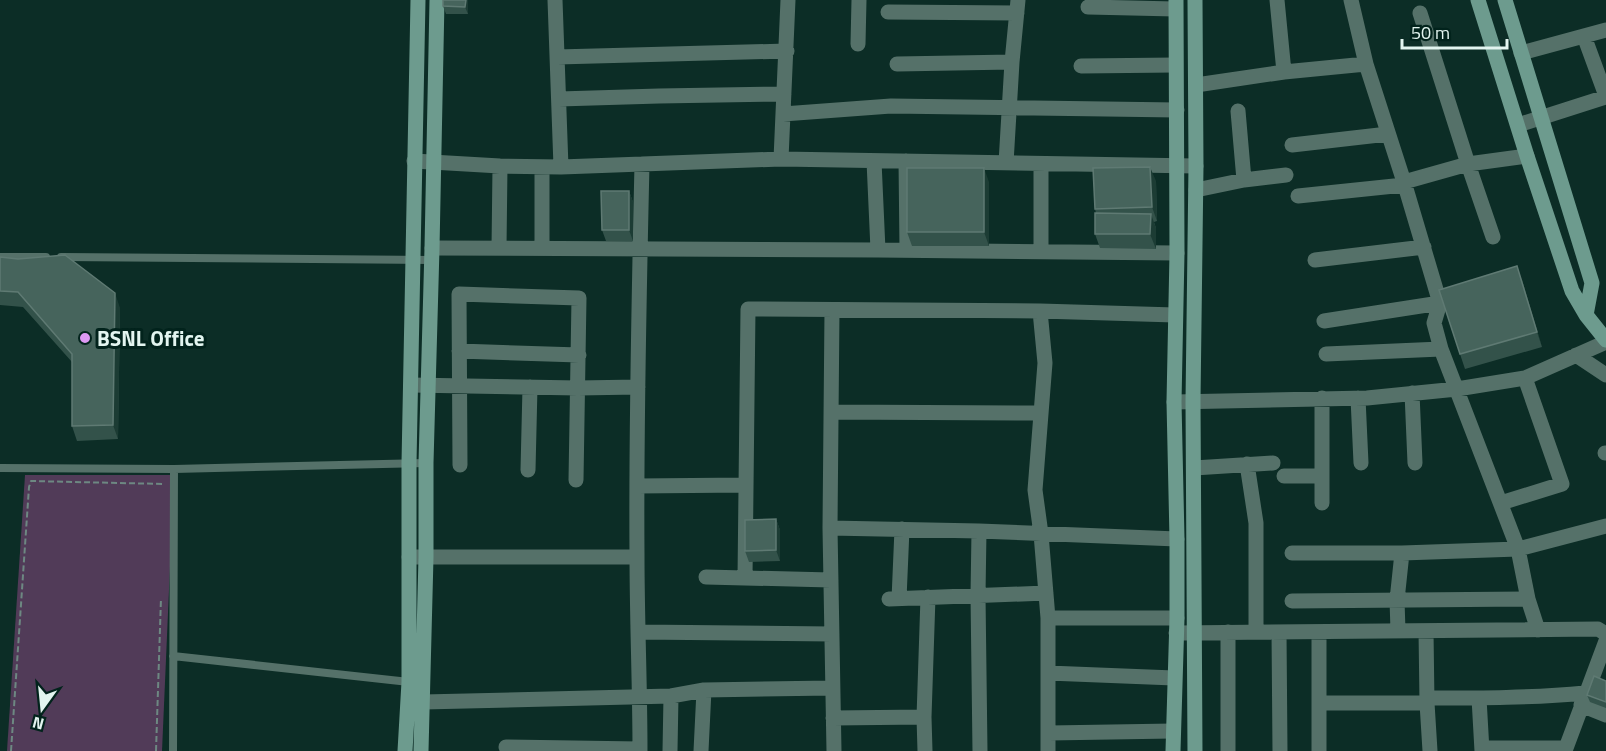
<svg xmlns="http://www.w3.org/2000/svg" width="1606" height="751" font-family="'Titillium Web',sans-serif">
<style>
.green{fill:#513b58}
.lines{fill:none;stroke-linecap:round;stroke-linejoin:round}
.path{stroke:#6d8882;stroke-width:2;stroke-dasharray:6 3;stroke-linecap:butt}
.lane{stroke:#557169;stroke-width:8}
.street{stroke:#557169;stroke-width:15}
.secondary{stroke:#6d9b8e;stroke-width:15}
.wall{fill:#33524a}
.shaded-wall{fill:#1c3c34}
.building{fill:#46645c;stroke:#5f7a73;stroke-width:1.5}
.poi-dot{fill:#dd99f3;stroke:#02231c;stroke-width:2}
.labels{text-anchor:middle;dominant-baseline:central;stroke-width:6;stroke-linejoin:round;paint-order:stroke}
.poi-label{font-size:21px;font-weight:bold;fill:#e3f5f0;stroke:#02231c;text-anchor:start}
</style>
<rect width="100%" height="100%" fill="#0c2d26"/>
<path class="green" d="M 25,475 L 174,475 L 162,751 L 7,751 Z"/>
<g class="lines">
<path class="path" d="M 11,751 L 29,487 L 31,481 L 164,484
M 156,751 L 161,598"/>
<path class="lane" d="M 0,257 L 46,257
M 61,257 L 431,260
M 0,468 L 174,469 L 426,463
M 173,656 L 409,682
M 173,751 L 174,469"/>
<path class="street" d="M 555,0 L 561,167
M 1277,0 L 1284,72
M 1351,0 L 1366,64
M 1088,7 L 1175,9
M 888,12 L 1017,13
M 1420,13 L 1468,164 L 1493,237
M 1584,36 L 1606,96
M 858,44 L 859,0
M 1521,53 L 1606,30
M 557,57 L 787,51
M 897,64 L 1012,62
M 1081,66 L 1175,65
M 1196,85 L 1284,72 L 1366,64 L 1404,182 L 1440,303 L 1434,323 L 1441,349 L 1518,549 L 1528,599 L 1538,630
M 559,99 L 659,96 L 784,94
M 1238,111 L 1244,180
M 783,114 L 891,106 L 1177,110
M 1518,125 L 1606,97
M 1292,145 L 1388,134
M 781,159 L 788,0
M 414,161 L 500,166 L 561,167 L 781,159 L 1196,166
M 874,161 L 878,250
M 906,161 L 907,250
M 1006,163 L 1012,62 L 1018,0
M 1041,164 L 1041,251
M 542,167 L 542,248
M 1404,182 L 1468,164 L 1527,156
M 1196,190 L 1244,180 L 1286,175
M 1298,196 L 1404,185
M 432,248 L 878,250 L 1177,253
M 499,248 L 500,166
M 1315,260 L 1424,247
M 832,310 L 830,528 L 834,751
M 1040,311 L 1045,363 L 1035,490 L 1041,534 L 1048,618 L 1048,751
M 1324,321 L 1440,303
M 459,351 L 579,355
M 1326,354 L 1441,349
M 1576,355 L 1606,375
M 411,385 L 578,388 L 638,387
M 1412,393 L 1415,463
M 1358,398 L 1361,463
M 1174,402 L 1367,398 L 1457,389 L 1525,378 L 1606,342
M 831,412 L 1040,413
M 1605,453 L 1606,453
M 1247,464 L 1256,523 L 1256,632
M 460,465 L 459,294 L 579,298 L 576,480
M 1194,468 L 1273,463
M 528,470 L 530,387
M 1284,476 L 1322,476
M 637,486 L 746,485
M 1322,503 L 1322,398
M 1501,503 L 1562,484 L 1525,378
M 830,528 L 979,531 L 1177,539
M 979,531 L 978,595 L 980,751
M 1292,553 L 1402,553 L 1518,549 L 1606,526
M 409,557 L 637,557
M 706,577 L 831,580
M 745,578 L 748,309 L 1040,311 L 1175,315
M 889,599 L 1046,593
M 899,599 L 902,529
M 1292,601 L 1528,599
M 1048,618 L 1177,618
M 1398,631 L 1397,600 L 1402,553
M 1426,631 L 1427,703 L 1430,751
M 639,632 L 832,634
M 1228,632 L 1228,751
M 1279,632 L 1280,751
M 1319,632 L 1319,751
M 1176,633 L 1598,629 L 1606,634
M 1048,673 L 1174,678
M 704,690 L 832,688
M 1428,698 C 1480,698 1533,698 1585,693
M 1479,698 L 1482,751
M 423,702 L 671,696 L 704,690 L 701,751
M 1319,703 L 1427,703
M 1581,705 L 1606,715
M 833,718 L 924,717
M 1049,733 L 1173,731
M 506,747 L 640,749
M 1482,748 L 1566,748 L 1606,641
M 640,751 C 640,686 637,621 637,555 C 636,425 639,294 642,164
M 670,751 L 671,696
M 925,751 L 924,717 L 928,597"/>
<path class="secondary" d="M 1195,0 L 1196,166 L 1193,401 L 1195,751
M 1478,0 L 1527,156 L 1572,291 L 1586,315 L 1606,340
M 1505,0 L 1592,283 L 1586,315
M 405,751 L 409,682 L 409,463 L 418,0
M 421,751 L 426,557 L 426,463 L 432,248 L 437,0
M 1173,751 L 1177,618 L 1177,539 L 1174,402 L 1177,253 L 1176,0"/>
</g>
<path class="wall" d="M 443,0 L 468,0 L 468,14 L 446,14 L 443,6 Z
M 1156,181 L 1157,221 L 1154,222 L 1156,228 L 1156,249 L 1100,248 L 1095,234 L 1096,213 L 1095,209 Z
M 989,182 L 989,246 L 912,246 L 907,232 Z
M 629,191 L 633,202 L 633,241 L 606,241 L 602,230 Z
M 0,257 L 120,308 L 118,439 L 77,441 L 72,426 L 72,362 L 23,307 L 0,305 Z
M 1522,280 L 1542,347 L 1465,369 L 1460,354 Z
M 776,519 L 780,530 L 780,561 L 749,562 L 745,551 Z
M 1606,681 L 1606,708 L 1590,702 L 1587,695 Z"/>
<path class="shaded-wall" d="M 466,0 L 468,0 L 468,14 L 465,7 Z
M 1150,167 L 1156,181 L 1157,221 L 1152,207 Z
M 984,168 L 989,182 L 989,246 L 984,232 Z
M 629,191 L 633,202 L 633,241 L 629,230 Z
M 1151,214 L 1156,228 L 1156,249 L 1150,234 Z
M 1517,266 L 1522,280 L 1542,347 L 1537,332 Z
M 115,293 L 120,308 L 118,439 L 113,425 Z
M 776,519 L 780,530 L 780,561 L 776,550 Z"/>
<path class="building" d="M 443,0 L 466,0 L 465,7 L 443,6 Z
M 1150,167 L 1152,207 L 1095,209 L 1093,168 Z
M 907,168 L 984,168 L 984,232 L 907,232 Z
M 601,191 L 629,191 L 629,230 L 602,230 Z
M 1095,213 L 1151,214 L 1150,234 L 1095,234 Z
M 65,255 L 115,293 L 113,425 L 72,426 L 72,354 L 18,292 L 0,291 L 0,257 L 18,259 Z
M 1517,266 L 1537,332 L 1460,354 L 1439,290 Z
M 776,519 L 776,550 L 745,551 L 745,520 Z
M 1594,676 L 1606,681 L 1606,702 L 1587,695 Z"/>
<circle class="poi-dot" cx="85" cy="338" r="6"/>
<g class="labels">
<g class="poi-label">
<text x="97" y="338">BSNL Office</text>
</g>
</g>
<g transform="translate(42 709) rotate(195)" stroke="#02231c" stroke-width="4.5" paint-order="stroke">
<path d="M0-4.5L10 22L0 15L-10 22Z" fill="#e3f5f0"/>
<text y="-9" font-size="16" font-weight="bold" text-anchor="middle" fill="#e3f5f0">N</text>
</g>
<path d="M1402 39v9h105v-9" fill="none" stroke="#e3f5f0" stroke-width="3"/>
<text x="1411" y="39" font-size="18" fill="#e3f5f0" stroke="#02231c" stroke-width="4.5" paint-order="stroke">50 m</text>
</svg>
